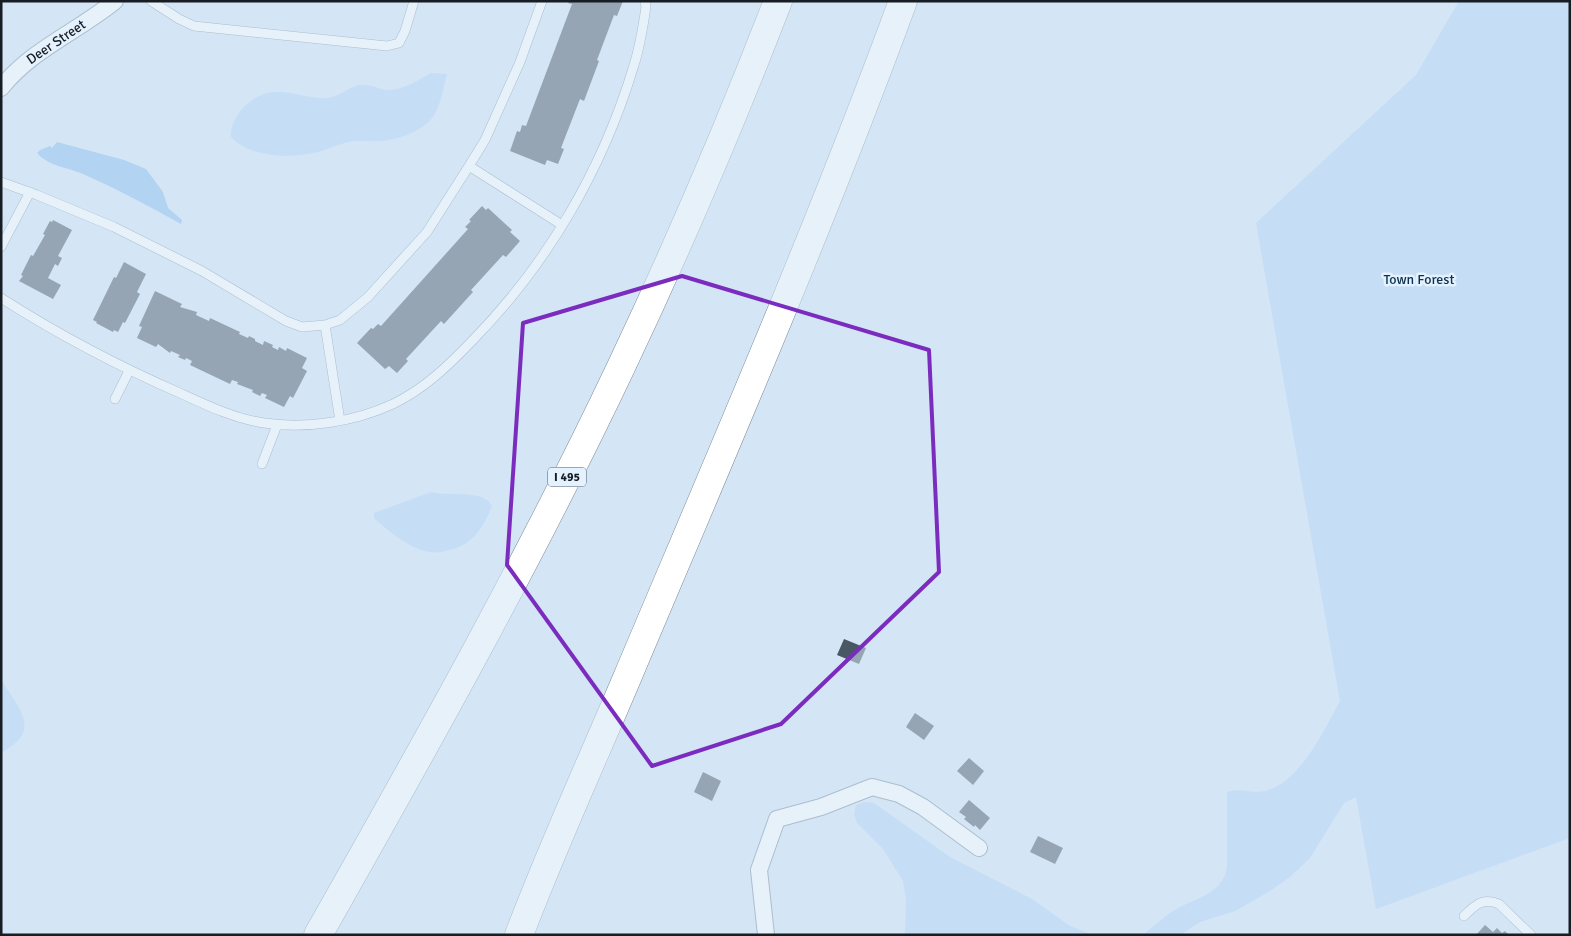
<svg xmlns="http://www.w3.org/2000/svg" width="1571" height="936" font-family="Signika,sans-serif">
<style>
.green{fill:#b4d3f3}
.water{fill:#8bbceb}
.building{fill:#495765}
.lines{fill:none;stroke-linecap:round;stroke-linejoin:round}
.service-casing{stroke:#7e8d9c;stroke-width:10}
.minor-casing{stroke:#7e8d9c;stroke-width:18}
.motorway-casing{stroke:#7e8d9c;stroke-width:29}
.service{stroke:#fff;stroke-width:9}
.minor{stroke:#fff;stroke-width:16}
.motorway{stroke:#fff;stroke-width:28}
.marked{fill:none;stroke:#7b2cbf;stroke-width:4;stroke-linejoin:round}
.labels{text-anchor:middle;dominant-baseline:central;stroke-width:5;stroke-linejoin:round;paint-order:stroke}
.shield{fill:#e4f2ff;stroke:#545d65;stroke-width:1}
.shield-label{font-size:12px;font-weight:bold;fill:#171d23}
.street-label{font-size:14px;fill:#171d23;stroke:#e4f2ff}
.park-label{font-size:14px;fill:#0e3251;stroke:#e4f2ff}
</style>
<rect width="100%" height="100%" fill="#d4e5f5"/>
<path class="green" d="M 1459,1 L 1570,1 L 1570,838 L 1376,909 L 1356,797 L 1344,803 L 1310,858 L 1290,877 L 1267,893 L 1235,911 L 1200,922 L 1180,935 L 1143,935 C 1153,927 1162,918 1173,911 C 1194,898 1223,895 1227,867 L 1227,792 C 1241,787 1251,794 1265,791 C 1300,783 1324,730 1340,701 L 1256,223 L 1416,75 Z
M 431,73 L 447,74 C 443,88 441,106 432,118 C 422,131 398,140 381,141 C 372,142 363,140 354,141 C 342,142 330,149 318,152 C 291,158 252,159 231,137 C 230,113 257,89 282,92 C 297,93 311,99 327,98 C 340,97 350,85 362,85 C 372,84 380,90 389,90 C 403,90 418,80 431,73 Z
M 431,492 C 445,496 475,491 487,500 C 489,501 490,504 492,506 C 483,528 473,545 449,550 C 443,552 436,553 430,552 C 409,549 389,531 374,518 L 374,513 Z
M 1,679 C 17,708 45,729 1,753 Z
M 865,802 L 874,803 L 950,857 L 1032,899 L 1070,926 L 1093,935 L 905,935 L 906,899 L 903,881 L 883,849 L 857,823 L 854,814 L 856,805 Z"/>
<path class="water" d="M 57,142 L 124,160 L 146,169 L 163,192 L 168,208 L 182,220 L 181,224 C 149,206 117,189 83,174 C 67,167 50,167 37,153 L 40,150 L 50,146 L 52,148 Z"/>
<path class="building" d="M 569,1 L 623,1 L 617,16 L 614,15 L 597,60 L 599,61 L 584,101 L 580,99 L 561,148 L 564,149 L 558,164 L 547,160 L 545,165 L 510,151 L 517,131 L 520,132 L 522,125 L 526,126 L 572,4 L 568,3 Z
M 482,206 L 486,210 L 488,208 L 512,230 L 510,232 L 520,241 L 506,257 L 503,255 L 471,290 L 473,292 L 444,324 L 441,321 L 406,359 L 408,361 L 397,373 L 389,366 L 385,369 L 357,343 L 371,328 L 373,329 L 378,324 L 381,326 L 468,229 L 465,227 L 471,221 L 469,220 Z
M 53,220 L 72,230 L 58,256 L 62,258 L 58,266 L 55,264 L 48,278 L 61,285 L 53,299 L 19,281 L 23,276 L 21,275 L 31,255 L 33,256 L 45,235 L 43,234 L 50,221 L 52,222 Z
M 124,262 L 146,274 L 137,292 L 140,294 L 125,323 L 123,322 L 118,332 L 114,330 L 113,332 L 96,323 L 97,322 L 93,320 L 114,277 L 116,278 Z
M 155,291 L 182,304 L 180,307 L 197,312 L 196,315 L 209,321 L 210,318 L 240,332 L 239,334 L 248,338 L 249,336 L 255,339 L 255,341 L 263,345 L 264,341 L 273,345 L 272,347 L 278,350 L 279,347 L 286,351 L 287,348 L 307,358 L 302,368 L 307,371 L 293,398 L 290,396 L 284,407 L 265,398 L 267,395 L 262,393 L 260,396 L 252,392 L 253,390 L 237,384 L 238,382 L 232,380 L 230,384 L 190,365 L 192,361 L 186,358 L 185,360 L 178,357 L 180,355 L 171,351 L 170,353 L 158,344 L 156,347 L 137,338 L 142,327 L 139,326 Z
M 844,639 L 866,648 L 859,664 L 837,655 Z
M 915,713 L 934,726 L 924,740 L 906,727 Z
M 969,758 L 984,771 L 973,785 L 957,771 Z
M 703,772 L 721,781 L 712,801 L 694,792 Z
M 969,800 L 990,818 L 980,830 L 975,825 L 974,827 L 964,819 L 966,817 L 959,812 Z
M 1038,836 L 1063,848 L 1055,864 L 1030,852 Z
M 1485,925 L 1493,932 L 1497,928 L 1502,933 L 1505,931 L 1509,935 L 1476,935 Z"/>
<g class="lines">
<defs>
<path id="service" d="M 151,1 L 179,19 L 194,26 L 387,46 L 399,43 L 405,31 L 414,1
M 469,166 L 562,225
M 1,182 L 37,195 L 114,227 L 202,271 L 286,321 L 302,327 L 325,325 L 340,320 L 368,297 L 427,232 L 469,166 L 485,140 L 520,62 L 542,1
M 1,247 L 30,192
M 1,298 C 59,335 120,367 182,394 C 208,406 236,419 264,423 C 307,429 354,422 393,404 C 424,389 448,366 471,342 C 547,265 603,169 634,65 C 640,47 643,27 646,7 L 645,1
M 325,325 L 340,421
M 115,399 L 129,371
M 262,464 L 277,425
M 1464,916 C 1475,905 1483,897 1499,904 L 1531,935"/>
<path id="minor" d="M 1,88 C 32,49 77,32 115,1
M 766,935 L 759,870 L 777,819 L 821,807 L 872,787 L 899,794 L 923,807 L 979,848"/>
<path id="motorway" d="M 318,935 C 424,748 529,561 621,367 C 678,247 730,125 778,1
M 519,935 C 552,848 591,763 627,678 C 722,453 819,230 903,1"/>
</defs>
<use href="#service" class="service-casing"/>
<use href="#minor" class="minor-casing"/>
<use href="#motorway" class="motorway-casing"/>
<use href="#service" class="service"/>
<use href="#minor" class="minor"/>
<use href="#motorway" class="motorway"/>
</g>
<path d="M0 0H1571V936H0ZM 682,276 L 929,350 L 939,572 L 781,724 L 652,766 L 507,565 L 523,323 Z" fill="#d4e5f5" fill-opacity=".55" fill-rule="evenodd"/>
<path class="marked" d="M 682,276 L 929,350 L 939,572 L 781,724 L 652,766 L 507,565 L 523,323 Z"/>
<g class="labels">
<rect class="shield" x="548" y="467.5" width="38" height="19" rx="4"/>
<g class="shield-label">
<text x="567" y="477">I 495</text>
</g>
<g class="street-label">
<text transform="translate(56 42) rotate(-34)">Deer Street</text>
</g>
<g class="park-label">
<text x="1419" y="279">Town Forest</text>
</g>
</g>
<rect width="1571" height="936" fill="none" stroke="#171d23" stroke-width="5"/>
</svg>
